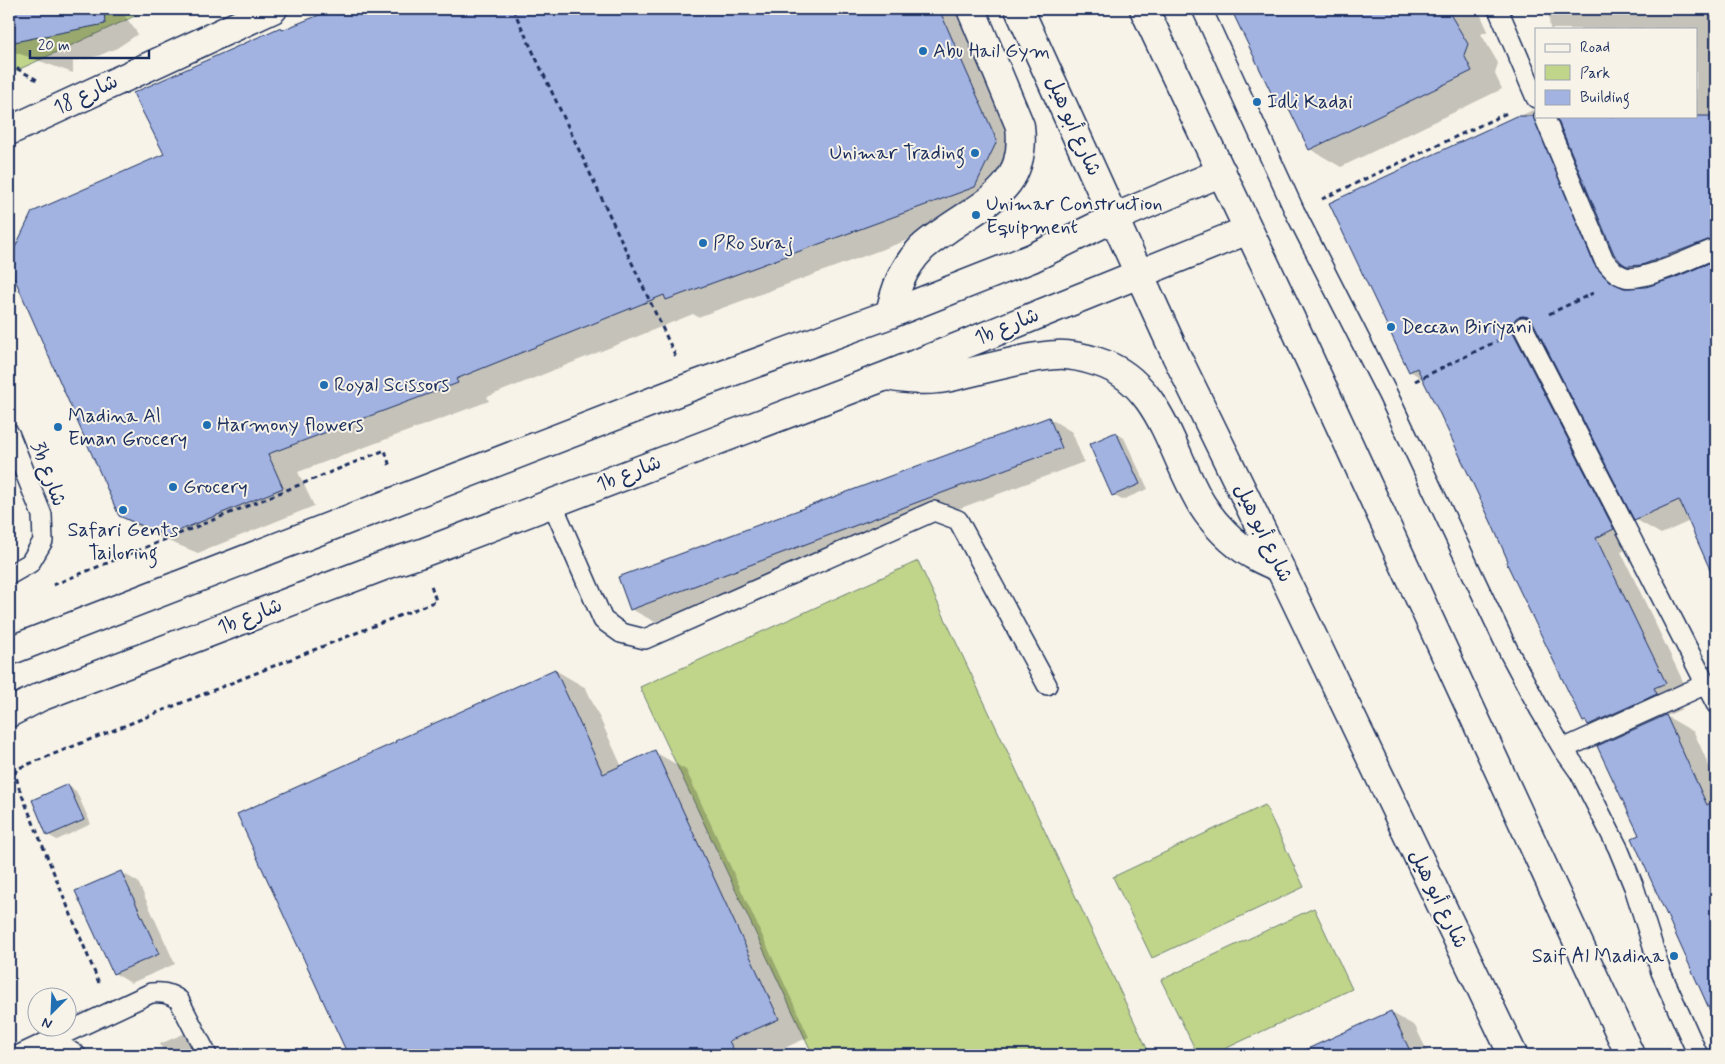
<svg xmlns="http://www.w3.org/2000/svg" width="1725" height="1064" font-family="Mynerve,'Playpen Sans Arabic',sans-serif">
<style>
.green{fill:#c0d48a;stroke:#6e8274}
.shadow{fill:#0003}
.building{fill:#a2b2e1;stroke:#1b2f5e}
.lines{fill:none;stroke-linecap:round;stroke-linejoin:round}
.lane-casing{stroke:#1b2f5e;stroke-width:22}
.street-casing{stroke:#1b2f5e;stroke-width:31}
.secondary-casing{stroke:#1b2f5e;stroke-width:31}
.path{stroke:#1b2f5e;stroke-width:3;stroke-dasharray:5 4;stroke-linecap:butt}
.lane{stroke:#f7f3e8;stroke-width:19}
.street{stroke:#f7f3e8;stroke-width:28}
.secondary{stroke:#f7f3e8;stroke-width:28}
.poi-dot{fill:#1f6fb2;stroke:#f7f3e8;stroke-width:2}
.labels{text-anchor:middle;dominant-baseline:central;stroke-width:4;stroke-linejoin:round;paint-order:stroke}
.poi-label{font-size:20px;fill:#1b2f5e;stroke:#f7f3e8;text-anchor:start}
.street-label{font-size:20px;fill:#1b2f5e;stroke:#f7f3e8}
</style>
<rect width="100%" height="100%" fill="#f7f3e8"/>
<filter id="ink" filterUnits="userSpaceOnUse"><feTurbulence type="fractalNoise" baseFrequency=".02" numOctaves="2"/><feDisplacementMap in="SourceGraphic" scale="10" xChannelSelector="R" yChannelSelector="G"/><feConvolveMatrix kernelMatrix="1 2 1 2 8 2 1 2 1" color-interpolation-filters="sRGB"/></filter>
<g filter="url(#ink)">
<path class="green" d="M 9,9 L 150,9 L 9,74 Z
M 918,561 L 1150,1055 L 813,1055 L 640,687 Z
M 1265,805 L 1304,887 L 1152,958 L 1113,877 Z
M 1314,908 L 1352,989 L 1212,1055 L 1198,1055 L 1161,980 Z"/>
<path class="shadow" d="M 9,9 L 120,9 L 138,34 L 117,48 L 98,56 L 73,61 L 73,73 L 9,50 Z
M 337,9 L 962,9 L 1027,159 L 1006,204 L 698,317 L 693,314 L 487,397 L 489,401 L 298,472 L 314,506 L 198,553 L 151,534 L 120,516 L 9,263 L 33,213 L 165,155 L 281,29 L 284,30 Z
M 1232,9 L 1478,9 L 1488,31 L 1481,34 L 1498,63 L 1495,74 L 1502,89 L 1341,167 L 1310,149 L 1293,113 L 1278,104 Z
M 1548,9 L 1716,9 L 1716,576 L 1690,521 L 1661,534 L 1635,519 L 1541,334 L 1537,342 L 1639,544 L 1621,552 L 1691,698 L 1679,703 L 1682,709 L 1666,716 L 1694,732 L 1716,782 L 1716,1021 L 1633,839 L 1640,836 L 1615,739 L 1584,721 L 1424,380 L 1410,371 L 1330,204 L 1533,110 L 1560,125 L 1558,129 L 1619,280 L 1627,289 L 1648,288 L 1673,279 L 1654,280 L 1623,262 L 1696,116 L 1696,29 L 1550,29 Z
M 1049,418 L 1072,432 L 1084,462 L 655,622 L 631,609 Z
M 1116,433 L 1124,438 L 1148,489 L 1122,500 L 1113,495 Z
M 555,670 L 586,688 L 622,767 L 655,752 L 686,770 L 809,1037 L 769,1055 L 349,1055 L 239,815 Z
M 68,786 L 76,791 L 91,824 L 57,840 L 48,835 Z
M 121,872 L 138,882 L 175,964 L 131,983 L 114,973 Z
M 1390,1012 L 1415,1026 L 1429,1055 L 1297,1055 Z
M 183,1034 L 208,1048 L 211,1055 L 165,1055 L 160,1044 Z"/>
<path class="building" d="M 9,9 L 104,9 L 105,24 L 9,43 Z
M 334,9 L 939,9 L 997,141 L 975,187 L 666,300 L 664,295 L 456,379 L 458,383 L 268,454 L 283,488 L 166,536 L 119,516 L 9,266 L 9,260 L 32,212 L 164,154 L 133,93 L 281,27 L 282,30 Z
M 1231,9 L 1447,9 L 1468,44 L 1464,55 L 1472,71 L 1309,150 L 1285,100 L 1277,105 Z
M 1516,116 L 1533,116 L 1594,264 L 1609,281 L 1624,288 L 1646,287 L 1674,278 L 1716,260 L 1716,583 L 1679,500 L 1634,520 L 1533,322 L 1529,317 L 1523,316 L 1517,317 L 1514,321 L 1512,326 L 1513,332 L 1614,529 L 1596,538 L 1666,683 L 1654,688 L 1657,694 L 1588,725 L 1586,721 L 1583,722 L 1506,562 L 1508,561 L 1491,522 L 1440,414 L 1417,368 L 1409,372 L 1329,203 Z
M 1556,116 L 1716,116 L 1716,237 L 1642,265 L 1627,266 L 1622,263 L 1614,254 Z
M 1049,417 L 1062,448 L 630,610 L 618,577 Z
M 1116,432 L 1140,484 L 1112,496 L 1089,444 Z
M 555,669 L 603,774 L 655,750 L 779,1019 L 729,1041 L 736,1055 L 348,1055 L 237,814 L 396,742 L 395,741 Z
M 1666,715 L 1707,805 L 1716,800 L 1716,1024 L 1632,838 L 1639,835 L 1597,746 Z
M 68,784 L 84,820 L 47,836 L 32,800 Z
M 121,871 L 159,954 L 113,974 L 75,891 Z
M 1391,1011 L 1412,1055 L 1294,1055 Z"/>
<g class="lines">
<defs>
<path id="lane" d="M 1202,9 L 1295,212 L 1388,395 L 1510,654 L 1540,710 L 1563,749 L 1580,773 L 1618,848 L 1634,887 L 1661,972 L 1698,1055
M 1498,9 L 1536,98
M 1544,116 L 1604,260 C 1610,267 1615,274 1625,277 C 1644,282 1696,256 1716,248
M 1523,327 L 1716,704
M 9,433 L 42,515 L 43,541 L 30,563 L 9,575
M 552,503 L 603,620 L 621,633 L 645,639 L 934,511 L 958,520 L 1047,685
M 1563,749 L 1706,684
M 53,1040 L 76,1055
M 19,1055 L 151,993 C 162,992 169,993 179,1000 L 207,1055"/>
<path id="street" d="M 9,131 L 273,9"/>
<path id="secondary" d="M 1019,9 L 1176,355 L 1280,568 L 1513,1055
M 1144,9 L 1297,332 L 1630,1055
M 890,314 C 895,289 903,268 921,249 C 928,242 937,236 946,230 C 989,200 1027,187 1020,126 L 971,9
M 892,377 C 907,379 922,381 937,379 C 947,379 958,375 967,373 C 994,367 1029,356 1057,355 C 1070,354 1085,358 1098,362 C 1162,382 1171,455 1202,505 C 1214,524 1233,544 1253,555 C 1261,560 1271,564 1280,568
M 9,651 L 690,387 L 890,314 L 1032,258 L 1114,218 L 1222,172
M 9,713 L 40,697 L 394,562 L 422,553 L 886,376 L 1248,230"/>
</defs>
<use href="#lane" class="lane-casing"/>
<use href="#street" class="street-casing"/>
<use href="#secondary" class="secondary-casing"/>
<path class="path" d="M 513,9 L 676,357
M 9,64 L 37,80
M 1322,199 L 1509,112
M 1549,314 L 1593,293
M 1415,381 L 1497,341
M 53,585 L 385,450 L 390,467
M 99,983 L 19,788 L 15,772 L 19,768 L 436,601 L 431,585"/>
<use href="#lane" class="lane"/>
<use href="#street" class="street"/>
<use href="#secondary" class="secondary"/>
</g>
</g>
<g class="poi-dot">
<circle cx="923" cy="51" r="5"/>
<circle cx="1257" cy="102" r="5"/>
<circle cx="975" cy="153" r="5"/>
<circle cx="976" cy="215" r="5"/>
<circle cx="703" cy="243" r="5"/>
<circle cx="1391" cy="327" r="5"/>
<circle cx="324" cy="385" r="5"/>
<circle cx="207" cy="425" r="5"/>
<circle cx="58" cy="427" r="5"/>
<circle cx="173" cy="487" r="5"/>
<circle cx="123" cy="510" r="5"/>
<circle cx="1674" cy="956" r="5"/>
</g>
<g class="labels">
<g class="poi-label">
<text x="933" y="51">Abu Hail Gym</text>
<text x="1267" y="102">Idli Kadai</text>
<text x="965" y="153" text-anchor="end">Unimar Trading</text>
<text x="986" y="204">Unimar Construction<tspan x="986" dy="23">Equipment</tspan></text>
<text x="713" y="243">PRo suraj</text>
<text x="1401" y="327">Deccan Biriyani</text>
<text x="334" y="385">Royal Scissors</text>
<text x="68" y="416">Madina Al<tspan x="68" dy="23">Eman Grocery</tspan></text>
<text x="217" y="425">Harmony flowers</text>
<text x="183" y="487">Grocery</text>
<text x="123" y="530" text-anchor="middle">Safari Gents<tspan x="123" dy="23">Tailoring</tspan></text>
<text x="1664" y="956" text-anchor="end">Saif Al Madina</text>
</g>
<g class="street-label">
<text transform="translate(86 95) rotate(-25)">شارع 18</text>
<text transform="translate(1073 126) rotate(66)">شارع أبو هيل</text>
<text transform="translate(1007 327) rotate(-22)">1b شارع</text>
<text transform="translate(48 474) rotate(70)">3b شارع</text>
<text transform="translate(629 474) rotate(-21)">1b شارع</text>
<text transform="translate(1263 533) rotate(64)">شارع أبو هيل</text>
<text transform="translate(250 617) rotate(-21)">1b شارع</text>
<text transform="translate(1438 899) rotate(64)">شارع أبو هيل</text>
</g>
</g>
<rect width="1725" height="1064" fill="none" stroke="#f7f3e8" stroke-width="30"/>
<rect x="15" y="15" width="1695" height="1034" fill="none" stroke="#1b2f5e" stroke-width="2" filter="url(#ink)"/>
<rect x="1535" y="28" width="162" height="90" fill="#f7f3e8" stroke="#9fa5b1"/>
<rect x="1545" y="44" width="25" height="8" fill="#f7f3e8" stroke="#9fa5b1"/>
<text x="1580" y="52" font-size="15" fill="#1b2f5e">Road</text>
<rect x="1545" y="65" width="25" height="15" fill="#c0d48a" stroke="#9fa5b1"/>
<text x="1580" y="78" font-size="15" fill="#1b2f5e">Park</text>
<rect x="1545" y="90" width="25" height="15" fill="#a2b2e1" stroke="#9fa5b1"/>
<text x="1580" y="102" font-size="15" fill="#1b2f5e">Building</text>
<g transform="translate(52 1012) rotate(204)"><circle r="24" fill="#f7f3e8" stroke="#9fa5b1"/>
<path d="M0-4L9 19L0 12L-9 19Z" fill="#1f6fb2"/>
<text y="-8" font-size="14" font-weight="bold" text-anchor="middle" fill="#1b2f5e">N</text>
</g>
<path d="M30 50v8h119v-8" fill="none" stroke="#1b2f5e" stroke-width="2.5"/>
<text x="38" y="50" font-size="15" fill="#1b2f5e" stroke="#f7f3e8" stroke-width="4" paint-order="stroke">20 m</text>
</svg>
